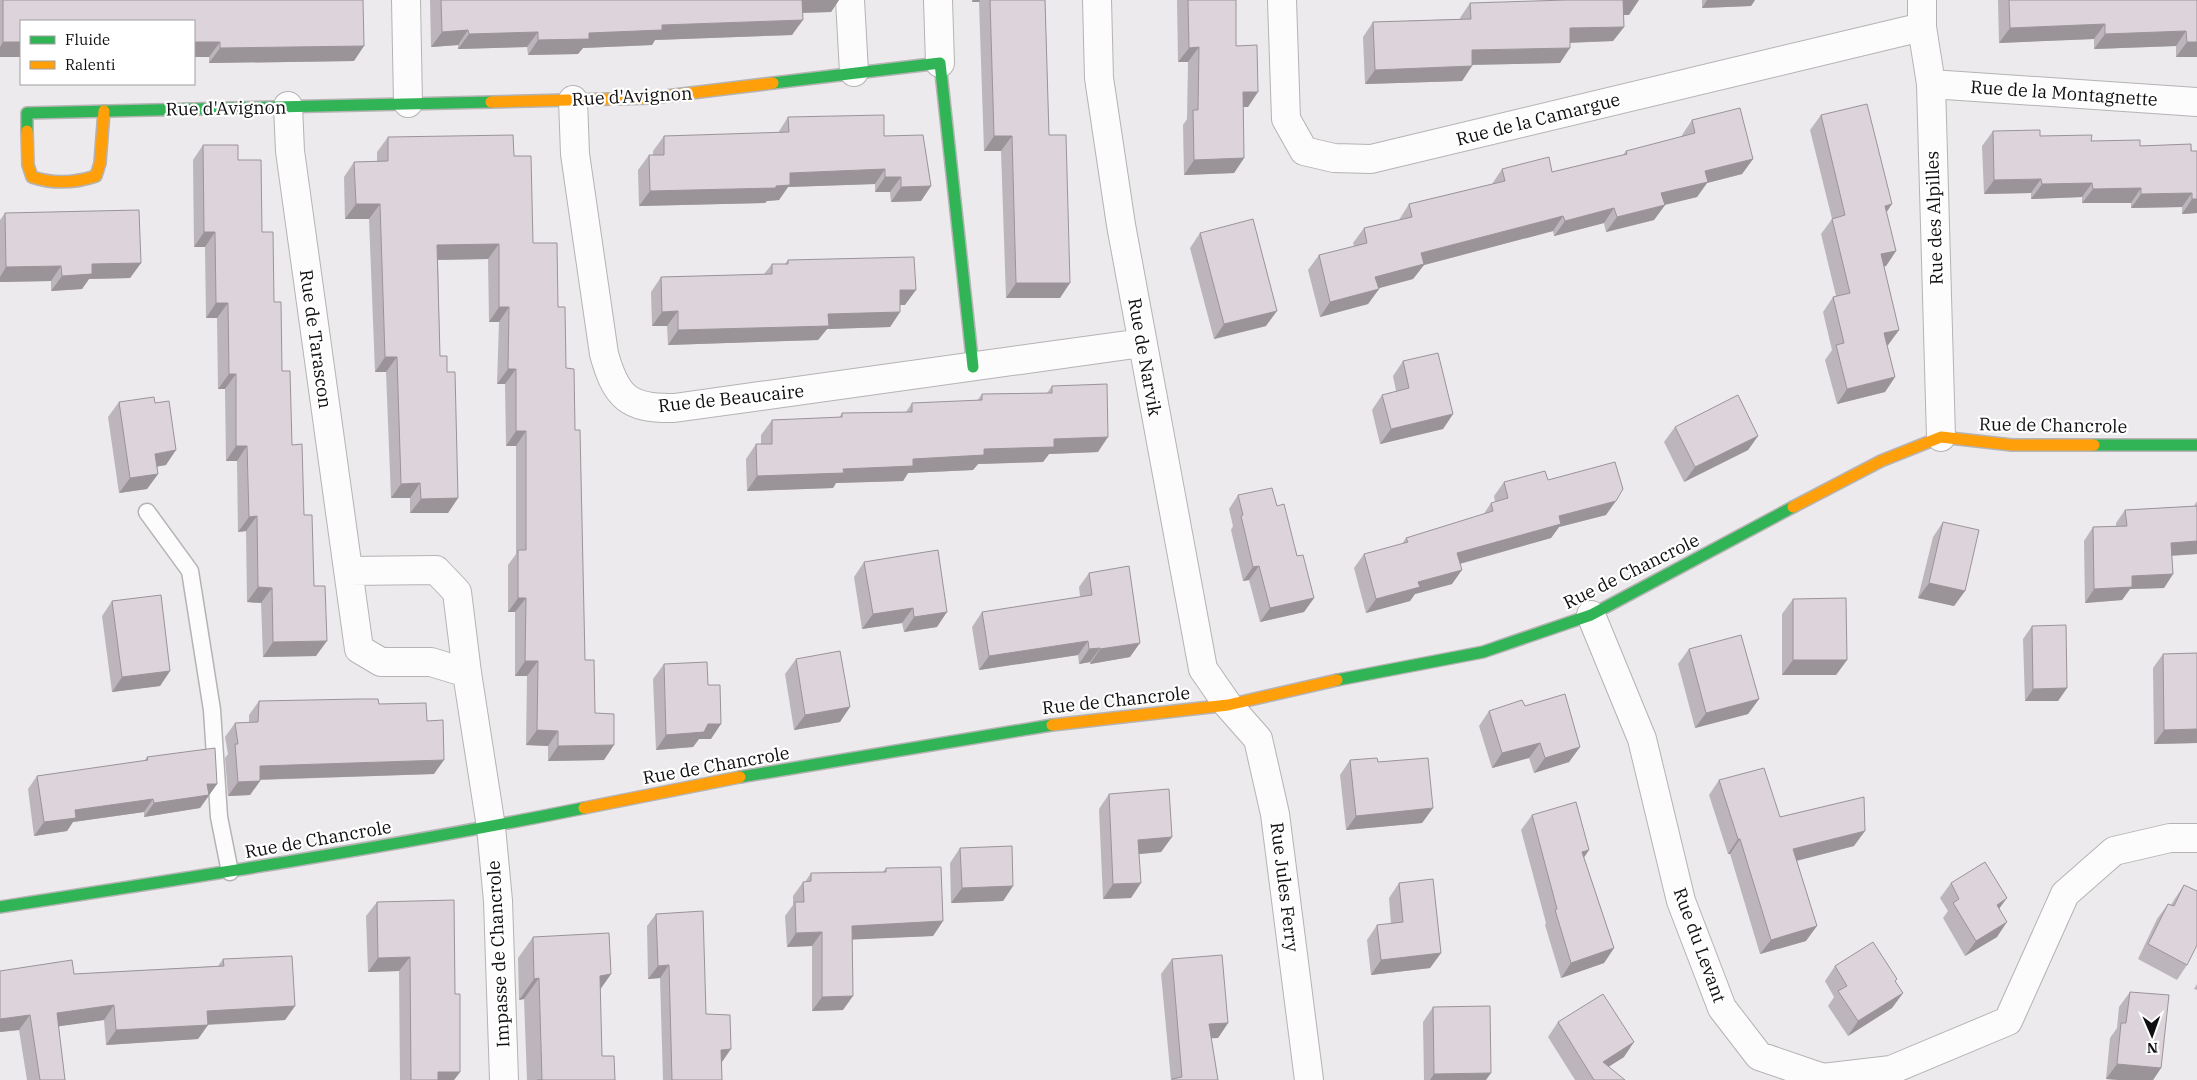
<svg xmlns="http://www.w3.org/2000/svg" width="2197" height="1080" font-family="'IBM Plex Serif',serif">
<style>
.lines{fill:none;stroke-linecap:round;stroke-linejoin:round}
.lane-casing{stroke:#b5b3b4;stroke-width:19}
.street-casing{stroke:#b5b3b4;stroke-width:30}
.fast-casing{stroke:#b5b3b4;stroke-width:14}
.slow-casing{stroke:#b5b3b4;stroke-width:14}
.lane{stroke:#fcfcfc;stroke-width:16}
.street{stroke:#fcfcfc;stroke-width:28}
.fast{stroke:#30b455;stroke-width:11}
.slow{stroke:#ff9f0a;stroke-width:11}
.wall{fill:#bdb5bc}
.shaded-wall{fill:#9a9499}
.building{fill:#dcd3db;stroke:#9a9499}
.labels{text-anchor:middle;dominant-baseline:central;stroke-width:4.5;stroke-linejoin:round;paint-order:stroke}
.street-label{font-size:18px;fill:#100e10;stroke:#fff}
</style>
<rect width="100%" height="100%" fill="#eceaec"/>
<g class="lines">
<defs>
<path id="lane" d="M 147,512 L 190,571 L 212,710 L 219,817 L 230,872"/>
<path id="street" d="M 406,0 L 408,103
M 850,0 L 854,72
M 938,0 L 940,63
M 1097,0 L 1099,78 L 1121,225 L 1203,669 L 1228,705 L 1258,739 L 1275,814 L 1309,1080
M 1282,0 L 1286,119 L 1304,151 L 1334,158 L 1371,159 L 1922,27
M 1922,0 L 1922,27 L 1931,84 L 1941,437
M 1931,84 L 2197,102
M 573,100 L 575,154 L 604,354 C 616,397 628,409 674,408 L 1142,343
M 288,106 L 290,151 L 359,649 L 381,662 L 431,662 L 467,673
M 349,571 L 436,570 L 457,592 L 467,673 L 491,827 L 498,901 L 504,1080
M 1591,615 L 1642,739 L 1681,901 L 1722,1008 L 1759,1056 L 1823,1078 L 1891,1070 L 2008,1021 L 2065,894 L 2114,851 L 2170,838 L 2197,838"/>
<path id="fast" d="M 773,83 L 940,63 L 973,367
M 27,131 L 27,113 L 491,102
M 2094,445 L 2197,445
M 1337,680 L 1483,652 L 1591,615 L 1793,507
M 740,777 L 1052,725
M 0,907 C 195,877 391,847 584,808"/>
<path id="slow" d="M 491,102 L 650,98 L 773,83
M 27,131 L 28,165 L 32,177 C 53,184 75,183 96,176 L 100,163 L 104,111
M 1793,507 L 1881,461 L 1941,437 L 2012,445 L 2094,445
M 1052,725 L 1228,705 L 1337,680
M 584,808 L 740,777"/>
</defs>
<use href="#lane" class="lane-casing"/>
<use href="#street" class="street-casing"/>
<use href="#fast" class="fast-casing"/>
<use href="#slow" class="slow-casing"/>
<use href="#lane" class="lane"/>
<use href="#street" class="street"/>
<use href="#fast" class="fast"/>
<use href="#slow" class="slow"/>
</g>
<path class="wall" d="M 0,0 L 363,0 L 354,61 L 209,63 L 209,57 L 194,57 L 194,21 L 21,57 L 0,57 Z
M 430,0 L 839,0 L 831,12 L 803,13 L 792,35 L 655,40 L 652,45 L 583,48 L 578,54 L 528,55 L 527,47 L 458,49 L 458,45 L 431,47 Z
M 972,0 L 1045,0 L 1049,135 L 1060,298 L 1006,298 L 1001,151 L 984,151 L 979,2 L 972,2 Z
M 1177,0 L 1236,0 L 1236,46 L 1248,107 L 1243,107 L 1244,158 L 1234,173 L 1184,175 L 1183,125 L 1187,119 L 1188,62 L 1178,62 Z
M 1702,0 L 1755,0 L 1751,6 L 1702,8 Z
M 1998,0 L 2197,0 L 2197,57 L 2176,57 L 2176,46 L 2094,49 L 2094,39 L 1999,43 Z
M 1470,3 L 1629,15 L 1624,15 L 1624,27 L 1613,41 L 1570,43 L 1560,63 L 1472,65 L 1462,81 L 1365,84 L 1363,37 L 1373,22 L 1460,19 L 1460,18 Z
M 1821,115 L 1886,212 L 1896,251 L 1886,266 L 1884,266 L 1899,330 L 1888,345 L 1887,345 L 1895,377 L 1885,392 L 1837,404 L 1825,360 L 1832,350 L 1823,312 L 1833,297 L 1836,296 L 1821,234 L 1832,219 L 1810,130 Z
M 788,117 L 884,136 L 931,186 L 921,201 L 891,202 L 890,192 L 875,192 L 875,184 L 788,187 L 779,200 L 767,201 L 765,203 L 639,206 L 638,170 L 649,155 L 653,155 L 653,151 L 664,136 L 778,133 Z
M 1692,120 L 1753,159 L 1742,174 L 1707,183 L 1697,197 L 1665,205 L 1654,220 L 1606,232 L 1604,223 L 1554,236 L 1553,231 L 1424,265 L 1413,279 L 1378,288 L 1379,289 L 1368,304 L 1320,317 L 1308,270 L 1319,255 L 1354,246 L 1353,243 L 1364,228 L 1399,220 L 1409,204 L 1492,184 L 1502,169 L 1552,172 L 1623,155 L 1626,151 L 1682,137 L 1682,135 Z
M 1993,131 L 2140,146 L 2191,144 L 2197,213 L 2182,214 L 2182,207 L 2131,208 L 2131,203 L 2082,203 L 2082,197 L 2031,199 L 2031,193 L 1984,194 L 1982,146 Z
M 388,137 L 514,156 L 533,243 L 558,307 L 566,368 L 575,430 L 585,660 L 604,760 L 548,761 L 548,746 L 526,745 L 527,676 L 515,676 L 515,612 L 508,612 L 508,565 L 516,554 L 516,446 L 506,446 L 505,384 L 497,384 L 499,322 L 489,322 L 488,259 L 438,260 L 440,356 L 447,372 L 458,498 L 448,513 L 410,513 L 410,498 L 391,498 L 386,372 L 375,372 L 369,219 L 345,219 L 344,177 L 354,162 L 377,161 L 377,152 Z
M 203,145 L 238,160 L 262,232 L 274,302 L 282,371 L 292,445 L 304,515 L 314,586 L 316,656 L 263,657 L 261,603 L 247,602 L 246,531 L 238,532 L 237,461 L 226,461 L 225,389 L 218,389 L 217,318 L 206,318 L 205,247 L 194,247 L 193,160 Z
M 5,213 L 141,263 L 130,278 L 89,279 L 82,289 L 51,291 L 51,281 L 0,282 L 0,220 Z
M 1200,233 L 1266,326 L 1214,339 L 1190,248 Z
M 788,260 L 905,305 L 900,305 L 900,312 L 890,327 L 827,329 L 818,340 L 668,345 L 667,326 L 652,326 L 651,292 L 661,277 L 764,274 L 772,264 L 785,264 Z
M 1403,361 L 1453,414 L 1443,429 L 1380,444 L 1372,410 L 1382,395 L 1396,391 L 1393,376 Z
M 1052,386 L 1098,452 L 1049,454 L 1043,462 L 978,464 L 973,470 L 908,473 L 903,481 L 836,483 L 833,488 L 747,491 L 746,459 L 756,444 L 761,444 L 761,435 L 772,420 L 839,418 L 842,413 L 906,412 L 912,403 L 977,401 L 982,394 L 1047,393 Z
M 119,402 L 166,465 L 157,466 L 158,474 L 147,489 L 119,493 L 108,417 Z
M 1675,427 L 1758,436 L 1748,450 L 1684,482 L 1664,442 Z
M 1548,480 L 1606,515 L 1559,527 L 1551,538 L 1460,564 L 1452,584 L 1415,594 L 1410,601 L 1366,613 L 1354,568 L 1364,554 L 1402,544 L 1406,538 L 1483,515 L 1491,503 L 1495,502 L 1494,496 L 1504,482 Z
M 1238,495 L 1277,506 L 1314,598 L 1304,612 L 1260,622 L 1249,580 L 1243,581 L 1231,530 L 1233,526 L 1229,509 Z
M 2197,501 L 2197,554 L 2172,556 L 2173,574 L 2164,588 L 2130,589 L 2122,600 L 2085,603 L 2084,541 L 2093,527 L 2116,526 L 2116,523 L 2125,510 L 2194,506 Z
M 1943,522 L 1965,591 L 1954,606 L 1918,598 L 1933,537 Z
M 864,562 L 937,627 L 904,632 L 902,623 L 862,629 L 854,577 Z
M 1089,573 L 1130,657 L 1090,664 L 1090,662 L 1079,664 L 1078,655 L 979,670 L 972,627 L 982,612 L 1080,597 L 1079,587 Z
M 1793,599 L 1847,660 L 1836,675 L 1782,675 L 1782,614 Z
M 112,601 L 170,671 L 160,686 L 112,692 L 102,616 Z
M 2032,626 L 2067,688 L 2058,701 L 2025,701 L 2023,639 Z
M 1689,649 L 1759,699 L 1748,714 L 1695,728 L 1678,664 Z
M 2197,653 L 2197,743 L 2154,744 L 2153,668 L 2163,654 Z
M 796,659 L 840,722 L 794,730 L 785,674 Z
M 664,664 L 711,739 L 699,739 L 693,747 L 656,750 L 653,679 Z
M 259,701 L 379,704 L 427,721 L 434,774 L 260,780 L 260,781 L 250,795 L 228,796 L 225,758 L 228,754 L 225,737 L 235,723 L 249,722 L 249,715 Z
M 1525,706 L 1580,747 L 1569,762 L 1534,773 L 1529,758 L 1492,768 L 1479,726 L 1489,711 Z
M 147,757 L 217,784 L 200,808 L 144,817 L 144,812 L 73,822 L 67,831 L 34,836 L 28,789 L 37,776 L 144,761 Z
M 1350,760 L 1378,762 L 1433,808 L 1422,823 L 1346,830 L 1340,775 Z
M 1719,780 L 1780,817 L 1854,846 L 1797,861 L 1806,941 L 1760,954 L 1730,854 L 1728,854 L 1709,795 Z
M 1109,794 L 1172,837 L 1161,852 L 1139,854 L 1131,898 L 1103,899 L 1099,809 Z
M 1532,815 L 1584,858 L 1614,948 L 1604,963 L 1561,978 L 1545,925 L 1546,923 L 1521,830 Z
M 960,848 L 1013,886 L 1003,901 L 951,903 L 950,863 Z
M 886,868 L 943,921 L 933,936 L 853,939 L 843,1010 L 812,1011 L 812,946 L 787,947 L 785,916 L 793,905 L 793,896 L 803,882 L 805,882 L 811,873 L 883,872 Z
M 1399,883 L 1441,953 L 1430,968 L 1371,975 L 1367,940 L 1377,925 L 1391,924 L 1389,898 Z
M 1951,883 L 1999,909 L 1997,937 L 1965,956 L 1943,918 L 1948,911 L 1940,898 Z
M 2184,885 L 2187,965 L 2177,980 L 2138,959 L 2157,919 L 2168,904 L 2171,905 L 2174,900 Z
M 377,902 L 455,994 L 460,1072 L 454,1080 L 400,1080 L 399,971 L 368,972 L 366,916 Z
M 656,914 L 706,1014 L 722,1062 L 721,1062 L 722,1080 L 663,1080 L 660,978 L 648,979 L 647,926 Z
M 533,937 L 611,974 L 600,990 L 602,1056 L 615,1080 L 527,1080 L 524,999 L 519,1000 L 518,958 Z
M 223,959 L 295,1006 L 285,1020 L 208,1025 L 198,1039 L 106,1045 L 104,1020 L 58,1026 L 65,1080 L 27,1080 L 19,1030 L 0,1032 L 0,971 L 74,974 L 218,966 Z
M 1172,959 L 1228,1023 L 1218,1038 L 1211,1038 L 1218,1080 L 1171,1080 L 1161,974 Z
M 1835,966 L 1895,981 L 1903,993 L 1892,1008 L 1848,1036 L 1828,1006 L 1834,997 L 1825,981 Z
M 2197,984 L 2197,990 L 2194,989 Z
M 2130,992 L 2161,1068 L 2153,1080 L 2119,1080 L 2106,1079 L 2110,1038 L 2117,1028 L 2119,1007 Z
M 1433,1007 L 1486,1080 L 1424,1080 L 1423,1022 Z
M 1558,1022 L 1624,1057 L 1608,1067 L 1625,1080 L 1575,1080 L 1548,1037 Z"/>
<path class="shaded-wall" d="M 801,0 L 839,0 L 831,12 L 792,13 Z
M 973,0 L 980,0 L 979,2 L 972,2 Z
M 1623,0 L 1639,0 L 1629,15 L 1613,15 Z
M 1707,0 L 1755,0 L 1751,6 L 1702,8 Z
M 803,20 L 792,35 L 655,40 L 652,45 L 583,48 L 578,54 L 528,55 L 538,40 L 589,33 L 662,25 Z
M 2105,24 L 2094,39 L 1999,43 L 2010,28 Z
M 1624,27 L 1613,41 L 1559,43 L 1570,28 Z
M 468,30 L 458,45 L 431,47 L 442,32 Z
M 2186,31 L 2176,46 L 2094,49 L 2105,34 Z
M 538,32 L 527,47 L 458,49 L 469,34 Z
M 3,42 L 21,42 L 21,57 L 0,57 L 0,47 Z
M 194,42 L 220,42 L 209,57 L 194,57 Z
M 2187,42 L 2197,42 L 2197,57 L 2176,57 Z
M 364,46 L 354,61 L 209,63 L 220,48 Z
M 1199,47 L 1188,62 L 1178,62 L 1189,48 Z
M 1570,48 L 1560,63 L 1461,65 L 1472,50 Z
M 1472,66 L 1462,81 L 1365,84 L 1375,70 Z
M 1243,92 L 1258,92 L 1248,107 L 1233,107 Z
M 994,136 L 1012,136 L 1001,151 L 984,151 Z
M 1244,158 L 1234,173 L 1184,175 L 1194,160 Z
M 1753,159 L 1742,174 L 1707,183 L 1697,197 L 1651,208 L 1661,193 L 1705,171 Z
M 885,169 L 875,184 L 788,187 L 779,200 L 767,201 L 765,203 L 639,206 L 650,191 L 790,173 Z
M 885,177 L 901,177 L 890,192 L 875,192 Z
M 2041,179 L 2031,193 L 1984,194 L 1994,180 Z
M 2092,183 L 2082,197 L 2031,199 L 2042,184 Z
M 931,186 L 921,201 L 891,202 L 901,187 Z
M 2141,188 L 2131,203 L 2082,203 L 2093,189 Z
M 2192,193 L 2182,207 L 2131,208 L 2141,194 Z
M 2192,199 L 2197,199 L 2197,213 L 2182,214 Z
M 356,204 L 380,204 L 369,219 L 345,219 Z
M 1892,204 L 1882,219 L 1885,206 Z
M 1665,205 L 1654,220 L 1606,232 L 1617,217 Z
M 1614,208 L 1604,223 L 1554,236 L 1565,221 Z
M 1563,216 L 1553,231 L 1424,265 L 1413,279 L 1365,292 L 1375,277 L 1421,253 Z
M 204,232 L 215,232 L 205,247 L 194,247 Z
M 499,244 L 488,259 L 427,260 L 437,245 Z
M 1896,251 L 1886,266 L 1870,269 L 1881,254 Z
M 141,263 L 130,278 L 89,279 L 82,289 L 51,291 L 62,276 L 92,264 Z
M 61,266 L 51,281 L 0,282 L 0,277 L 6,267 Z
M 1016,283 L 1070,283 L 1060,298 L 1006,298 Z
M 1379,289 L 1368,304 L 1320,317 L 1330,302 Z
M 900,290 L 916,290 L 905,305 L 890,305 Z
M 216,303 L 228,303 L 217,318 L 206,318 Z
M 499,307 L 509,307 L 499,322 L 489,322 Z
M 678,311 L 667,326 L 652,326 L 662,312 Z
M 1277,311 L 1266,326 L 1214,339 L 1224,324 Z
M 900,312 L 890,327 L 827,329 L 818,340 L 668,345 L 678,330 L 828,314 Z
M 1899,330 L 1888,345 L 1874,348 L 1884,333 Z
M 385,357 L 397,357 L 386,372 L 375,372 Z
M 508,369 L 516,369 L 505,384 L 497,384 Z
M 229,374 L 236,374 L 225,389 L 218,389 Z
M 1895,377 L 1885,392 L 1837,404 L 1847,389 Z
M 1453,414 L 1443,429 L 1380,444 L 1391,429 Z
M 516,431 L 526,431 L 516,446 L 506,446 Z
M 1758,436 L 1748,450 L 1684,482 L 1695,467 Z
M 1108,437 L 1098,452 L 1049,454 L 1043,462 L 978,464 L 973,470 L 908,473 L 903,481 L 836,483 L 833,488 L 747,491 L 757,476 L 843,469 L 1054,439 Z
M 236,446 L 247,446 L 237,461 L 226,461 Z
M 176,450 L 166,465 L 144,469 L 155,454 Z
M 158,474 L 147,489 L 119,493 L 130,478 Z
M 420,483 L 410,498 L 391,498 L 401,484 Z
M 458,498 L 448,513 L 410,513 L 421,499 Z
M 1616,501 L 1606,515 L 1559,527 L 1551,538 L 1448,567 L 1457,553 L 1559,516 Z
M 257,516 L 246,531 L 238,532 L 249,517 Z
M 2197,541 L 2197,554 L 2162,556 L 2171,543 Z
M 1259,566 L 1249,580 L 1243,581 L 1253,567 Z
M 1462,570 L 1452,584 L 1415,594 L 1410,601 L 1366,613 L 1376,599 L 1418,582 Z
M 2173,574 L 2164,588 L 2130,589 L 2122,600 L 2085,603 L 2094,589 L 2132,576 Z
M 1929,583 L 1965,591 L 1954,606 L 1918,598 Z
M 258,587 L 272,588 L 261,603 L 247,602 Z
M 518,598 L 526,598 L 515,612 L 508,612 Z
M 1314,598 L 1304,612 L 1260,622 L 1270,608 Z
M 913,608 L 902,623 L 862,629 L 873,614 Z
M 947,612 L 937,627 L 904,632 L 914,617 Z
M 327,641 L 316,656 L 263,657 L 273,642 Z
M 1088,641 L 1078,655 L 979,670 L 989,656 Z
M 1140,643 L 1130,657 L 1090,664 L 1100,649 Z
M 1100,648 L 1090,662 L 1079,664 L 1089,649 Z
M 1793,660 L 1847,660 L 1836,675 L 1782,675 Z
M 525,661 L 538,661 L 527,676 L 515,676 Z
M 170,671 L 160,686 L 112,692 L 122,677 Z
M 2067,688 L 2058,701 L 2025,701 L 2033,689 Z
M 1759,699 L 1748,714 L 1695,728 L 1706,713 Z
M 850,707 L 840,722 L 794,730 L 805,715 Z
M 708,724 L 721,724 L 711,739 L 699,739 L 693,747 L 656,750 L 666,735 Z
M 2197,729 L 2197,743 L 2154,744 L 2164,730 Z
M 537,730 L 558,731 L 548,746 L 526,745 Z
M 1540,743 L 1529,758 L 1492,768 L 1502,753 Z
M 614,745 L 604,760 L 548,761 L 558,746 Z
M 1580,747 L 1569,762 L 1534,773 L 1545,758 Z
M 444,760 L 434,774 L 250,780 L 260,766 Z
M 260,781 L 250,795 L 228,796 L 238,782 Z
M 207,784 L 217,784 L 200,808 L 144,817 L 154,803 Z
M 153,799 L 144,812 L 73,822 L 67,831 L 34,836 L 44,822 L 75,810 Z
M 1433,808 L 1422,823 L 1346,830 L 1356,816 Z
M 1865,831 L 1854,846 L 1783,864 L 1793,849 Z
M 1172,837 L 1161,852 L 1128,855 L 1138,840 Z
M 1738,839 L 1740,839 L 1730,854 L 1728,854 Z
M 1589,850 L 1579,865 L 1582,852 Z
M 1141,883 L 1131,898 L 1103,899 L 1113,884 Z
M 1013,886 L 1003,901 L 951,903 L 962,888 Z
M 2007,898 L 1996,913 L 1997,905 Z
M 943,921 L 933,936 L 843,940 L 852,926 Z
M 2007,922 L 1997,937 L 1965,956 L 1976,941 Z
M 1817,926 L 1806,941 L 1760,954 L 1771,940 Z
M 822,932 L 812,946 L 787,947 L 796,933 Z
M 1614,948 L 1604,963 L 1561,978 L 1571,963 Z
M 1441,953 L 1430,968 L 1371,975 L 1381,960 Z
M 410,957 L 399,971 L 368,972 L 378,958 Z
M 669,965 L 660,978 L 648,979 L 658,966 Z
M 611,974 L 596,995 L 600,976 Z
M 539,978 L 524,999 L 519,1000 L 534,979 Z
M 1903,993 L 1892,1008 L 1848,1036 L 1858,1021 Z
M 853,996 L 843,1010 L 812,1011 L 822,997 Z
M 114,1005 L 104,1020 L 47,1028 L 57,1013 Z
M 295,1006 L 285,1020 L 197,1025 L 207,1011 Z
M 30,1015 L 19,1030 L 0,1032 L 0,1019 Z
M 1228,1023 L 1218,1038 L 1198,1039 L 1209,1024 Z
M 208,1025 L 198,1039 L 106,1045 L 116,1030 Z
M 1634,1042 L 1624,1057 L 1592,1077 L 1603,1062 Z
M 731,1049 L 722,1062 L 712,1063 L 721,1050 Z
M 2117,1064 L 2161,1068 L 2153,1080 L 2119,1080 L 2106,1079 Z
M 438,1072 L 460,1072 L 454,1080 L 432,1080 Z
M 1491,1073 L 1486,1080 L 1430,1080 L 1434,1074 Z"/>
<path class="building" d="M 3,0 L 363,0 L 364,46 L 220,48 L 220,42 L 194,42 L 194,21 L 21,21 L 21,42 L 3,42 Z
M 441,0 L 802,0 L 803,20 L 662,25 L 662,30 L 589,33 L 589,39 L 538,40 L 538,32 L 469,34 L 468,30 L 442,32 Z
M 990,0 L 1045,0 L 1049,135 L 1066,135 L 1070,283 L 1016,283 L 1012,136 L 994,136 Z
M 1188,0 L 1236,0 L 1236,46 L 1257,45 L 1258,92 L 1243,92 L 1244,158 L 1194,160 L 1193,110 L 1198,110 L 1199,47 L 1189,48 Z
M 1566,0 L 1633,0 L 1623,0 L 1624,27 L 1570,28 L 1570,48 L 1472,50 L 1472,66 L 1375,70 L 1373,22 L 1471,19 L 1470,3 Z
M 2009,0 L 2197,0 L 2197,42 L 2187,42 L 2186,31 L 2105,34 L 2105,24 L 2010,28 Z
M 1867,104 L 1892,204 L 1885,206 L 1896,251 L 1881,254 L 1899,330 L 1884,333 L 1895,377 L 1847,389 L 1836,345 L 1844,343 L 1833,297 L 1850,293 L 1832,219 L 1845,215 L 1821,115 Z
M 1740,108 L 1753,159 L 1705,171 L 1708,182 L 1661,193 L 1665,205 L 1617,217 L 1614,208 L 1565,221 L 1563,216 L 1421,253 L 1424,264 L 1375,277 L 1379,289 L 1330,302 L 1319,255 L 1367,243 L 1364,228 L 1412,217 L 1409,204 L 1505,181 L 1502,169 L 1549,157 L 1552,172 L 1627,154 L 1626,151 L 1695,133 L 1692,120 Z
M 884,115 L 884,136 L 923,135 L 931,186 L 901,187 L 901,177 L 885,177 L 885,169 L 790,173 L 790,185 L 776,186 L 776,188 L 650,191 L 649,155 L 664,155 L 664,136 L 789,132 L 788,117 Z
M 2040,130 L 2040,136 L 2092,135 L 2091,141 L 2140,140 L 2140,146 L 2191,144 L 2191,151 L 2197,151 L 2197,199 L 2192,199 L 2192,193 L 2141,194 L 2141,188 L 2093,189 L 2092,183 L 2042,184 L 2041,179 L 1994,180 L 1993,131 Z
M 513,135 L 514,156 L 531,156 L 533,243 L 557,243 L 558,307 L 565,307 L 566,368 L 574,369 L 575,430 L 580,430 L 585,660 L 594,660 L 595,713 L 614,714 L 614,745 L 558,746 L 558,731 L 537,730 L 538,661 L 525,661 L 526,598 L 518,598 L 518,550 L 526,550 L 526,431 L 516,431 L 516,369 L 508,369 L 509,307 L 499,307 L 499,244 L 437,245 L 440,356 L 447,356 L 447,372 L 455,372 L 458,498 L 421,499 L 420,483 L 401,484 L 397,357 L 385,357 L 380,204 L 356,204 L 354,162 L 388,161 L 388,137 Z
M 203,145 L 238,145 L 238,160 L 261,160 L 262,232 L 273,232 L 274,302 L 281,302 L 282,371 L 290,371 L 292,445 L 302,444 L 304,515 L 312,515 L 314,586 L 325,586 L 327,641 L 273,642 L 272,588 L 258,587 L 257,516 L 249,517 L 247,446 L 236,446 L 236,374 L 229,374 L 228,303 L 216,303 L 215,232 L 204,232 Z
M 139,210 L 141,263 L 92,264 L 92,274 L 62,276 L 61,266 L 6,267 L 5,213 Z
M 1253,219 L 1277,311 L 1224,324 L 1200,233 Z
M 914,257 L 916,290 L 900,290 L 900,312 L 828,314 L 829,326 L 678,330 L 678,311 L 662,312 L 661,277 L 772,274 L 772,264 L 788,264 L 788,260 Z
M 1438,353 L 1453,414 L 1391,429 L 1382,395 L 1409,388 L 1403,361 Z
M 1107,384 L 1108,437 L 1054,439 L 1054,447 L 984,449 L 984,455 L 913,459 L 913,466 L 843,469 L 844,473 L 757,476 L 756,444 L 772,444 L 772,420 L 842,417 L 842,413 L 912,412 L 912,403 L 982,400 L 982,394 L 1052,393 L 1052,386 Z
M 1738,395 L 1758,436 L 1695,467 L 1675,427 Z
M 154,397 L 155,403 L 169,401 L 176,450 L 155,454 L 158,474 L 130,478 L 119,402 Z
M 1615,462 L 1623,489 L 1616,501 L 1559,516 L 1561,524 L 1457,553 L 1462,570 L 1418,582 L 1420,587 L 1376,599 L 1364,554 L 1408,542 L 1406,538 L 1493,511 L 1491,503 L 1508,498 L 1504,482 L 1545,471 L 1548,480 Z
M 1272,488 L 1277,506 L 1284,504 L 1297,556 L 1303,555 L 1314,598 L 1270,608 L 1259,566 L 1253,567 L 1241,516 L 1243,515 L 1238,495 Z
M 2197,506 L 2197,541 L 2171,543 L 2173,574 L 2132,576 L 2132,587 L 2094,589 L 2093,527 L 2127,526 L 2125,510 Z
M 1943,522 L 1979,530 L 1965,591 L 1929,583 Z
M 938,550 L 947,612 L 914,617 L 913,608 L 873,614 L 864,562 Z
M 1129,566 L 1140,643 L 1100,649 L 1100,648 L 1089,649 L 1088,641 L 989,656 L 982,612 L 1092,595 L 1089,573 Z
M 161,595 L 170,671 L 122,677 L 112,601 Z
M 1846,598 L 1847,660 L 1793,660 L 1793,599 Z
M 2066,625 L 2067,688 L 2033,689 L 2032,626 Z
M 1741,635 L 1759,699 L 1706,713 L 1689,649 Z
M 840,651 L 850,707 L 805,715 L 796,659 Z
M 2197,653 L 2197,729 L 2164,730 L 2163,654 Z
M 707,662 L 708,685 L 720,685 L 721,724 L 708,724 L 704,732 L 666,735 L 664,664 Z
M 1565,694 L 1580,747 L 1545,758 L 1540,743 L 1502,753 L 1489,711 L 1522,700 L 1525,706 Z
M 359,699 L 378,699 L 379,704 L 426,703 L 427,721 L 443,720 L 444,760 L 260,766 L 260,781 L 238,782 L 235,744 L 238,744 L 235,723 L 258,722 L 259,701 Z
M 215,748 L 217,784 L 207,784 L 209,795 L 154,803 L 153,799 L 75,810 L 76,818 L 44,822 L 37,776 L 148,760 L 147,757 Z
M 1377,758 L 1378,762 L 1428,758 L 1433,808 L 1356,816 L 1350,760 Z
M 1764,768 L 1780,817 L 1864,797 L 1865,831 L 1793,849 L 1817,926 L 1771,940 L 1740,839 L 1738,839 L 1719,780 Z
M 1169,789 L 1172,837 L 1138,840 L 1141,883 L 1113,884 L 1109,794 Z
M 1576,802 L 1589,850 L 1582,852 L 1614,948 L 1571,963 L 1555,910 L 1557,909 L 1532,815 Z
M 1012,846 L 1013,886 L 962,888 L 960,848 Z
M 1985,862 L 2007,898 L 1997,905 L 2007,922 L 1976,941 L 1953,903 L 1959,899 L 1951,883 Z
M 941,867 L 943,921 L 852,926 L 853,996 L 822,997 L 822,932 L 796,933 L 795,902 L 804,902 L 803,882 L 811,881 L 811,873 L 886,872 L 886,868 Z
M 1433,879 L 1441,953 L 1381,960 L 1377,925 L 1403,922 L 1399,883 Z
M 2184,885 L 2197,891 L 2197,945 L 2187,965 L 2148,944 L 2168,904 L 2174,906 Z
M 454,900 L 455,994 L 460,994 L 460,1072 L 438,1072 L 438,1080 L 411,1080 L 410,957 L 378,958 L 377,902 Z
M 703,911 L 706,1014 L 730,1015 L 731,1049 L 721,1050 L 722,1080 L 672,1080 L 669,965 L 658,966 L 656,914 Z
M 609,933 L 611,974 L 600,976 L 602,1056 L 614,1056 L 615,1080 L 537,1080 L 542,1080 L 539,978 L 534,979 L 533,937 Z
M 1873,942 L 1897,979 L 1895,981 L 1903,993 L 1858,1021 L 1838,991 L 1847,986 L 1835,966 Z
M 1222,955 L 1228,1023 L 1209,1024 L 1218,1080 L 1172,1080 L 1172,1079 L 1182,1077 L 1172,959 Z
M 292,956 L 295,1006 L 207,1011 L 208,1025 L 116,1030 L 114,1005 L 57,1013 L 65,1080 L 40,1080 L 30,1015 L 0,1019 L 0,971 L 72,960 L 74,974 L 224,966 L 223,959 Z
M 2130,992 L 2169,995 L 2161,1068 L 2117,1064 L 2121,1023 L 2126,1023 Z
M 1603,994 L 1634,1042 L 1603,1062 L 1625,1080 L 1594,1080 L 1558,1022 Z
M 1490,1006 L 1491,1073 L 1434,1074 L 1433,1007 Z"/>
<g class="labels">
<g class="street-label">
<text transform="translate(2064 93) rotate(4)">Rue de la Montagnette</text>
<text transform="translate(632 96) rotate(-3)">Rue d'Avignon</text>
<text transform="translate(226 108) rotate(-1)">Rue d'Avignon</text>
<text transform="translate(1538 119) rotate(-14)">Rue de la Camargue</text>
<text transform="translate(1934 218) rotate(-92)">Rue des Alpilles</text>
<text transform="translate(316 339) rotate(82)">Rue de Tarascon</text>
<text transform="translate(1145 357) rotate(80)">Rue de Narvik</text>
<text transform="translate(731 398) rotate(-6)">Rue de Beaucaire</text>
<text transform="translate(2053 425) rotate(1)">Rue de Chancrole</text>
<text transform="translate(1631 571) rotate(-26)">Rue de Chancrole</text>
<text transform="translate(1116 700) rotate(-6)">Rue de Chancrole</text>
<text transform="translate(716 765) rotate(-10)">Rue de Chancrole</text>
<text transform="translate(318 839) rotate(-10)">Rue de Chancrole</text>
<text transform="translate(1285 887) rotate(83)">Rue Jules Ferry</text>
<text transform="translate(1700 945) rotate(70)">Rue du Levant</text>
<text transform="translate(498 954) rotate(-93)">Impasse de Chancrole</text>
</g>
</g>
<rect x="20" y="20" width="175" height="65" fill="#ffffff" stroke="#9f9f9f"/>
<rect x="30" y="36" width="25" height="8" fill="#30b455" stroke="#9f9f9f"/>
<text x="65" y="45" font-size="15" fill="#100e10">Fluide</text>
<rect x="30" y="61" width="25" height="8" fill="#ff9f0a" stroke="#9f9f9f"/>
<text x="65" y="70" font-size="15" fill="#100e10">Ralenti</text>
<g transform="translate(2152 1035) rotate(178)" stroke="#ffffff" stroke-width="4" paint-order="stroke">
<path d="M0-4L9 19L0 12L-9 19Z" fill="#100e10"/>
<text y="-8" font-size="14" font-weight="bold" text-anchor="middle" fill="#100e10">N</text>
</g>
</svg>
